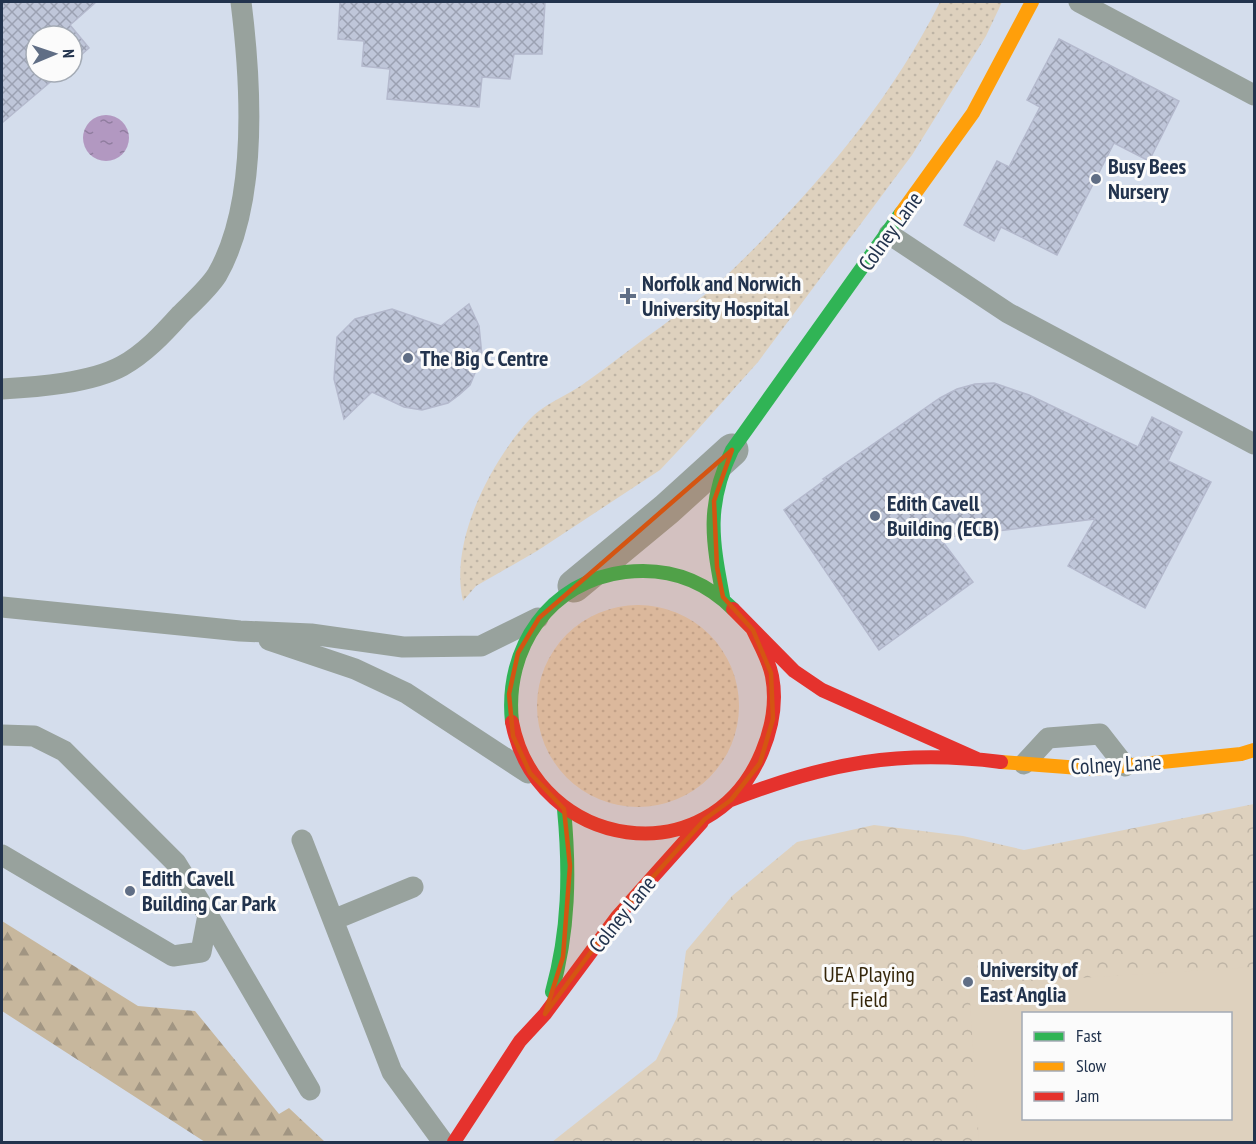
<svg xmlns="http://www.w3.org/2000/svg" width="1256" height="1144" font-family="'PT Sans Narrow',sans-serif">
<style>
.grass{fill:url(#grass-dots)}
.forest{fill:url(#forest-firs)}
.park{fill:url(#park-crowns);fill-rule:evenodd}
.pitch{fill:#ded1be;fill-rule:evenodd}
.water{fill:url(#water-ripples)}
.building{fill:url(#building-cross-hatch);stroke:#b4b9cd;stroke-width:1.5}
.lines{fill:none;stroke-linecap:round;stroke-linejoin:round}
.lane{stroke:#98a29d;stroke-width:21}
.street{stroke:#98a29d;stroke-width:33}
.fast{stroke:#30b455;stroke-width:14}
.slow{stroke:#ff9f0a;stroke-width:14}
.jam{stroke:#e5322d;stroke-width:14}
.marked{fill:#d45512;fill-opacity:0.2;stroke:#d45512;stroke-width:4.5;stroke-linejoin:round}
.poi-dot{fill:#606e85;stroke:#fbfbfb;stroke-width:2}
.labels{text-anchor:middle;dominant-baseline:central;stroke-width:6;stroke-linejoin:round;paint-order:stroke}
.poi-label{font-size:22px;font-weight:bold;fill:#22334d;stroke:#fbfbfb;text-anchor:start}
.street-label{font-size:22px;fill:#22334d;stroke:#fbfbfb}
.park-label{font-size:22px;fill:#36270b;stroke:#fbfbfb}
</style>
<defs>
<pattern id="grass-dots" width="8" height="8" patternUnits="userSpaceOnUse" patternTransform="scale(1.5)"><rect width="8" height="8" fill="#ded1be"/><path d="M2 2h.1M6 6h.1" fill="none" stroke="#beb4a5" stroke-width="1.8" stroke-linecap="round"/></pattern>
<pattern id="forest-firs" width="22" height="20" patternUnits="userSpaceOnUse" patternTransform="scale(1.5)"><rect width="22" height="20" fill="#c7b79d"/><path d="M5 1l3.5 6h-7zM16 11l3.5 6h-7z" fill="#a19582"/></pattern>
<pattern id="park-crowns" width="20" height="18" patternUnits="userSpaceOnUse" patternTransform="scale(1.5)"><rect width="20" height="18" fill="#ded1be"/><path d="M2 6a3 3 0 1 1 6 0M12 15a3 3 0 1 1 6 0" fill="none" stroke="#beb4a5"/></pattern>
<pattern id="water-ripples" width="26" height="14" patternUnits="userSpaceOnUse" patternTransform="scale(1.5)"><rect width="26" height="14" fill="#b298c1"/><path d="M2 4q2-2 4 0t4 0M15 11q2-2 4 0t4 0" fill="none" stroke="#907d9f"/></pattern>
<pattern id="building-cross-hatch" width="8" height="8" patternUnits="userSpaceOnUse" patternTransform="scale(1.5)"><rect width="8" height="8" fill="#bfc6d9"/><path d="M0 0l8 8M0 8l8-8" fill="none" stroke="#9ba1b2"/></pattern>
</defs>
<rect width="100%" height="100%" fill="#d4ddec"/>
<path class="grass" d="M 940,2 L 1002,2 L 986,36 L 912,155 L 758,362 L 691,437 L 660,470 L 537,551 L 476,586 L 463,601 C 449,542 490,463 529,420 C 542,405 566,396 582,385 C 609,366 635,345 662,326 C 682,311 705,296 723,279 C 808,197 887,108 940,2 Z
M537 706a101 101 0 1 1 202 0a101 101 0 1 1-202 0Z"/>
<path class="forest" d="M 2,921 L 138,1006 L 195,1011 L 279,1114 L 289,1108 L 325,1142 L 205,1142 L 2,1011 Z"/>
<path class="park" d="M 1254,804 L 1254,1142 L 552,1142 L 656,1060 L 677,1017 L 686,951 L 732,896 L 797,842 L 874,825 L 963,836 L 1024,850 ZM 1024,1014 L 1230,1014 L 1230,1118 L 1024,1118 Z"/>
<path class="pitch" d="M 1254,967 L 1254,1142 L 979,1142 L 969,985 ZM 1024,1014 L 1230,1014 L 1230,1118 L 1024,1118 Z"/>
<path class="water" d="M83 138a23 23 0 1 1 46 0a23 23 0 1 1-46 0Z"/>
<path class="building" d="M 2,2 L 96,2 L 70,25 L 89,48 L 72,63 L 72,36 L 36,36 L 36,72 L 62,72 L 2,123 Z
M 340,2 L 545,2 L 542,54 L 514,54 L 510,79 L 482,77 L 479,107 L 387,99 L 390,69 L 362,66 L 364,41 L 338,39 Z
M 1059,39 L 1179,101 L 1149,161 L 1114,143 L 1057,255 L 1001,227 L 994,241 L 964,225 L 997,161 L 1009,167 L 1040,107 L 1027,100 Z
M 469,304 L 479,326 L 482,356 L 470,385 L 459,395 L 448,403 L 422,410 L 404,407 L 372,392 L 344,419 L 334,379 L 337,337 L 355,319 L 392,309 L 441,326 Z
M 994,383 L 1029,395 L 1138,447 L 1152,417 L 1182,432 L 1168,461 L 1211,482 L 1145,608 L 1068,566 L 1095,519 L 940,538 L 973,582 L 879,650 L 784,510 L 825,480 L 823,479 L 940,398 L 957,389 L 975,384 Z"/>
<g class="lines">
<path class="lane" d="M 1079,2 L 1254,95
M 889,234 L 1008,313 L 1254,444
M 2,389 C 37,387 91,383 122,366 C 144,354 163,334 180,315 C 192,303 208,289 217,275 C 259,202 251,82 241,2
M 2,607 L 240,631 L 311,634 L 403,647 L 481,646 L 538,618
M 269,640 L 355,669 L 406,693 L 528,773
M 2,735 L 34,736 L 64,751 L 176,863 L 208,915 L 201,952 L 173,956 L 2,855
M 1024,764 L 1048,738 L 1100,734 L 1125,766
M 302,840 L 392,1072 L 443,1142
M 208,915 L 310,1090
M 333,920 L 413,887"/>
<path class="street" d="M 574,586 L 667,509 L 732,450"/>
<path class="fast" d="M 723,597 C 712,539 706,505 732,450 L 901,213
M 512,722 C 504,648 550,581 625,572 C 667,567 703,579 733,609
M 552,992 C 569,931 570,872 564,809"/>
<path class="slow" d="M 901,213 L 973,113 L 1032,2
M 1001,762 L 1093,769 L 1241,754 L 1254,750"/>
<path class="jam" d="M 733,609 L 794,671 L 822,690 L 977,759
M 512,722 C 537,850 710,878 762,752 C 772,728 777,702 772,676 C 769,660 760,645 753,630
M 731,800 C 826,763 900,749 1001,762
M 454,1142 L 520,1041 L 545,1014 L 617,917 L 702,822"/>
</g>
<path class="marked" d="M 732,450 L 714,501 L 717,567 L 723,597 L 753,630 L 771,673 L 773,719 L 760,763 L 731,800 L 705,819 L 617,917 L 545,1014 L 563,957 L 570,866 L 564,809 L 530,773 L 513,736 L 509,694 L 518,653 L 539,618 Z"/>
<g class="poi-dot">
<circle cx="1096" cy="179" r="6"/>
<path d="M625 287h6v6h6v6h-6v6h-6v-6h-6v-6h6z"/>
<circle cx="408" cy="358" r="6"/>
<circle cx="875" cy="516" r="6"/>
<circle cx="130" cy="891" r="6"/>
<circle cx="968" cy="982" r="6"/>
</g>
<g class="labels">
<g class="poi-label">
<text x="1108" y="166">Busy Bees<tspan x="1108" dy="25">Nursery</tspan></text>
<text x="642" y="283">Norfolk and Norwich<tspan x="642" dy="25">University Hospital</tspan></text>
<text x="420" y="358">The Big C Centre</text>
<text x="887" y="503">Edith Cavell<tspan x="887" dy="25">Building (ECB)</tspan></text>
<text x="142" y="878">Edith Cavell<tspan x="142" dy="25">Building Car Park</tspan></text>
<text x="980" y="969">University of<tspan x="980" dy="25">East Anglia</tspan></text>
</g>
<g class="street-label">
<text transform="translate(890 231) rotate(-54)">Colney Lane</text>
<text transform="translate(1116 764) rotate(-3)">Colney Lane</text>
<text transform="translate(622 914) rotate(-51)">Colney Lane</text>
</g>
<g class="park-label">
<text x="869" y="974">UEA Playing<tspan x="869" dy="25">Field</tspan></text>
</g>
</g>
<rect width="1256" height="1144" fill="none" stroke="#22334d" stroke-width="6"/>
<rect x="1022" y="1012" width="210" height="108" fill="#fbfbfb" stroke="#a4abb5" stroke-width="1.5"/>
<rect x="1034" y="1032" width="30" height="9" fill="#30b455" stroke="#a4abb5" stroke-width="1.5"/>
<text x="1076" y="1042" font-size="18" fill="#22334d">Fast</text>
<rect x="1034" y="1062" width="30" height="9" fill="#ff9f0a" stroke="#a4abb5" stroke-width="1.5"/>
<text x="1076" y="1072" font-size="18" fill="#22334d">Slow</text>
<rect x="1034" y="1092" width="30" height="9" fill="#e5322d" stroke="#a4abb5" stroke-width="1.5"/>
<text x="1076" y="1102" font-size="18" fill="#22334d">Jam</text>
<g transform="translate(54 54) rotate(88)"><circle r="28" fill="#fbfbfb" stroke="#a4abb5" stroke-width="1.5"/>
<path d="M0-4.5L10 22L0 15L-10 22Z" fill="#606e85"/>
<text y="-9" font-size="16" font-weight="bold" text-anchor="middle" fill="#22334d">N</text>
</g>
</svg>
